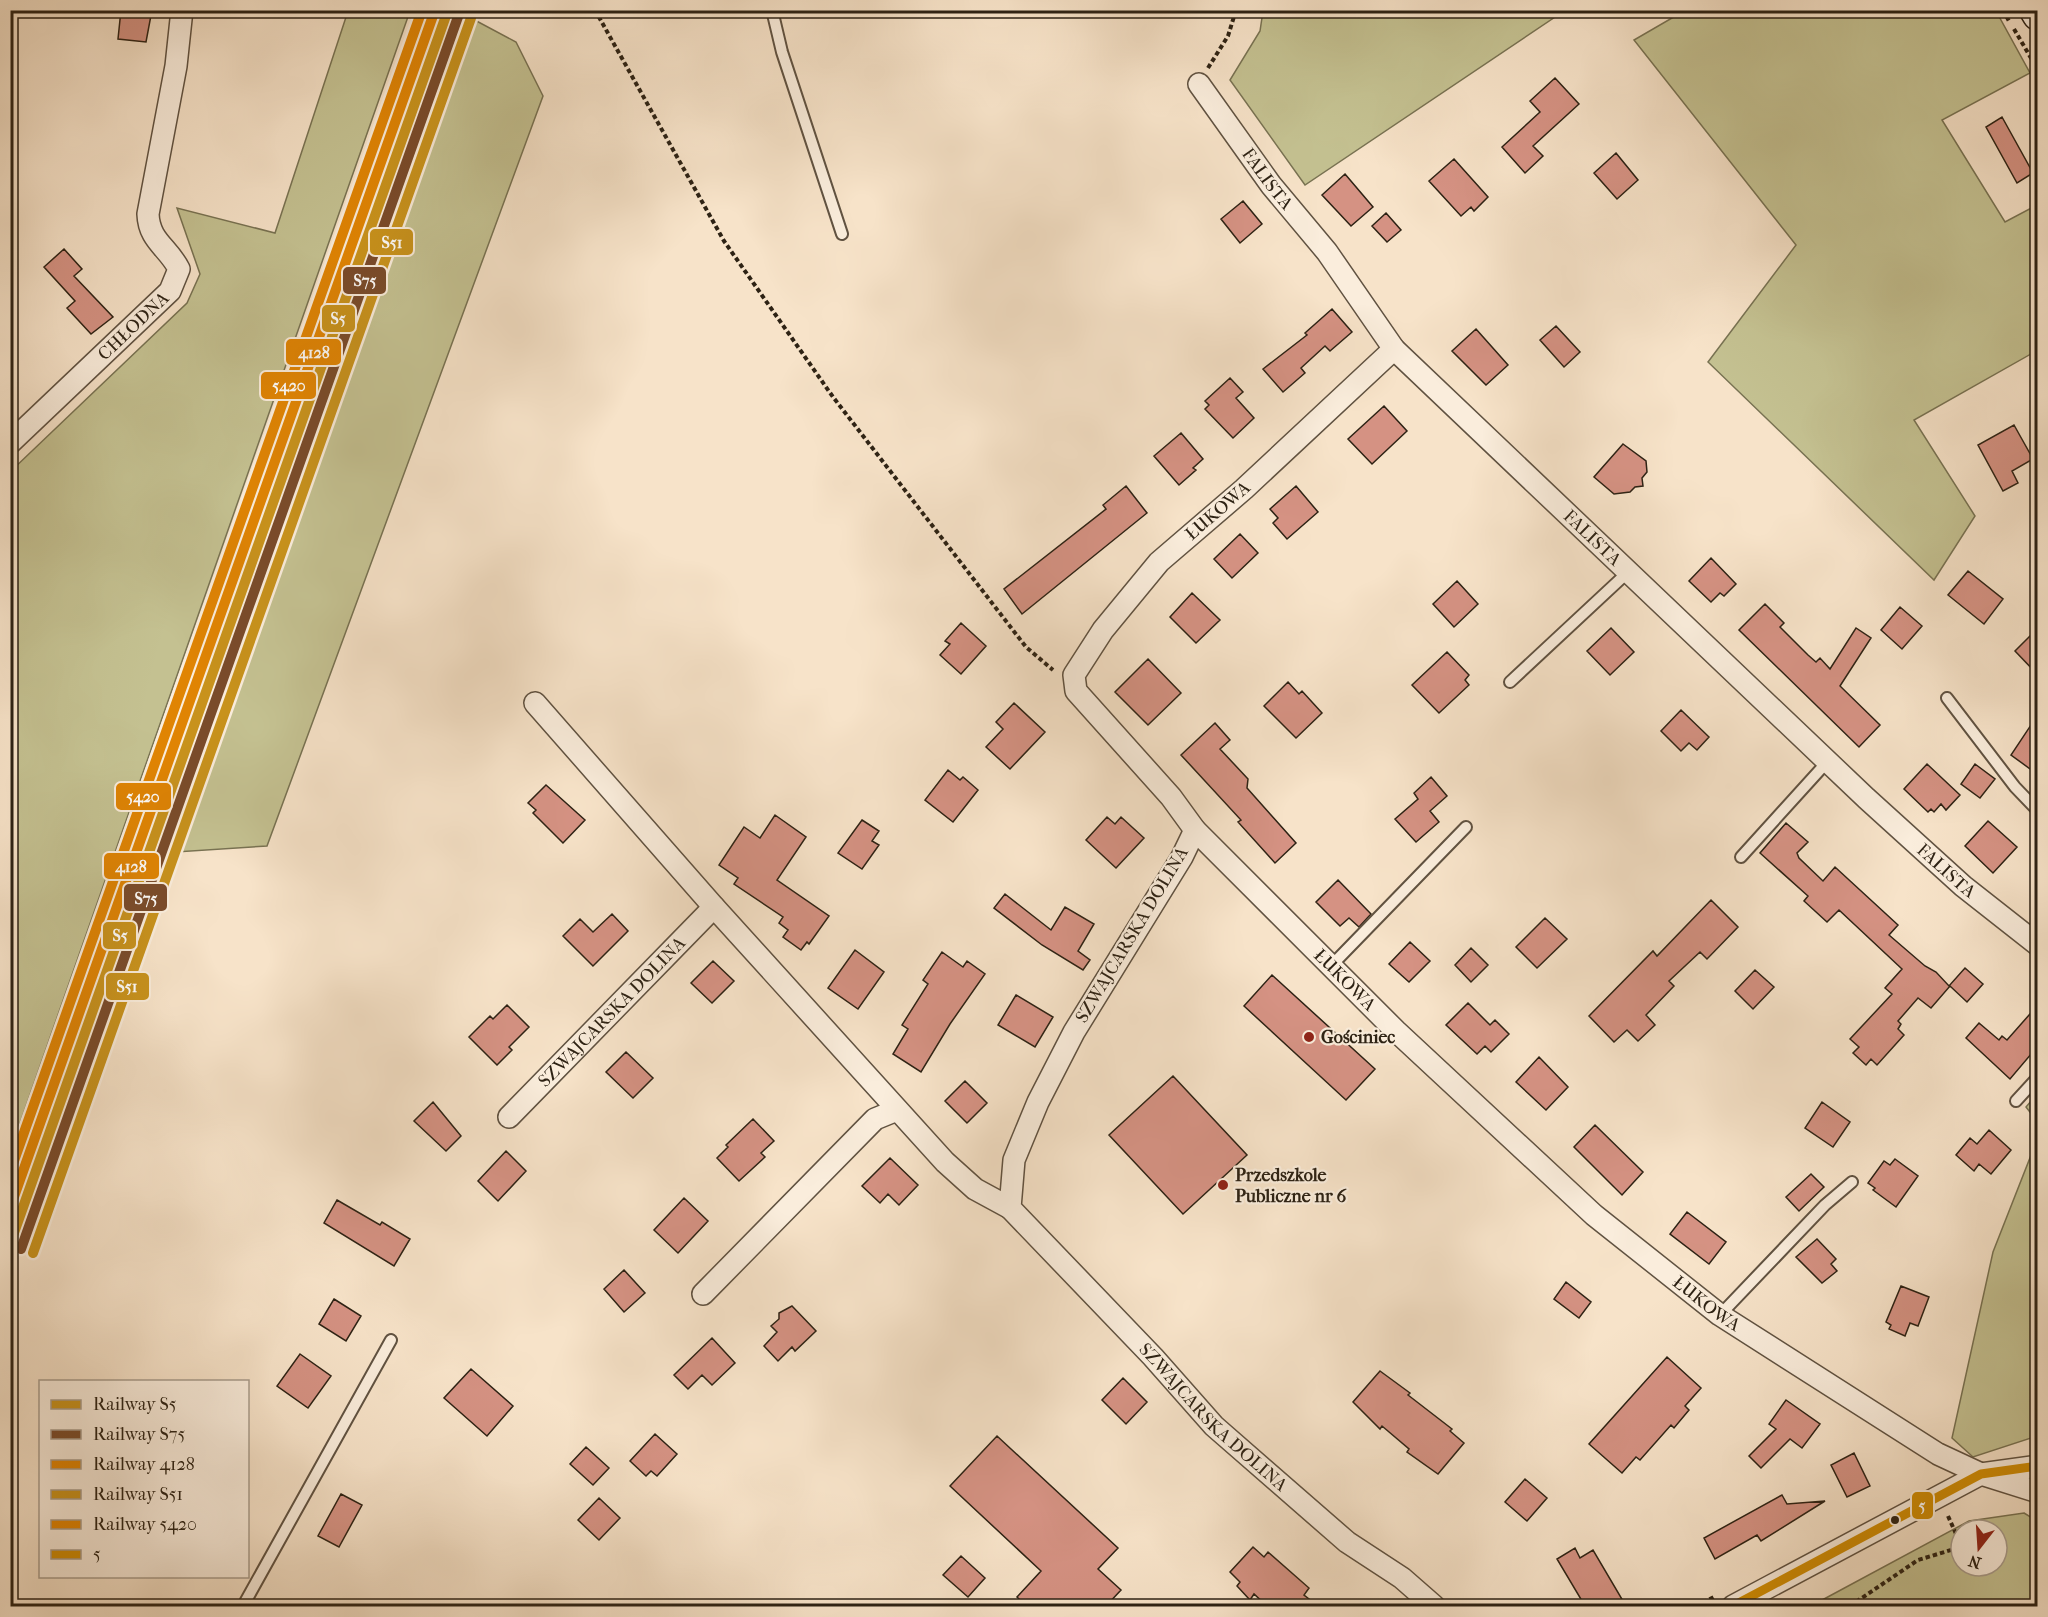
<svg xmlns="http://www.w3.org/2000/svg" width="2048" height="1617" font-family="'IM FELL French Canon',serif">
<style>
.green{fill:#c4c191;stroke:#787252;stroke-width:1.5;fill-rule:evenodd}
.building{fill:#d59283;stroke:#2d2214;stroke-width:1.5}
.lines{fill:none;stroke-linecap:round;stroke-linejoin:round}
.lane-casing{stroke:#605241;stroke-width:14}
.street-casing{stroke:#605241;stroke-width:24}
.secondary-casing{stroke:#2d2214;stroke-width:33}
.path{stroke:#2d2214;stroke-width:4;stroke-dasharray:4.5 3;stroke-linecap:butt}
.lane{stroke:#faeddc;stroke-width:10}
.street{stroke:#faeddc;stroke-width:21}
.secondary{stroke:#faeddc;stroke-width:30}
.bus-1-casing{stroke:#faeddc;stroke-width:14}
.bus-1{stroke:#cf8c04;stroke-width:9}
.rail-1-casing{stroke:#faeddc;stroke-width:15}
.rail-2-casing{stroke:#faeddc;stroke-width:15}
.rail-3-casing{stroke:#faeddc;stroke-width:15}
.rail-4-casing{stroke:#faeddc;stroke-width:15}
.rail-5-casing{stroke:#faeddc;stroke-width:15}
.rail-1{stroke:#c8921c;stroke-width:10}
.rail-2{stroke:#7a4b2a;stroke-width:10}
.rail-3{stroke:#e08403;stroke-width:10}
.rail-4{stroke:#c8921c;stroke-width:10}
.rail-5{stroke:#e08403;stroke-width:10}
.poi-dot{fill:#8f2418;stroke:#faeddc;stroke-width:2}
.bus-dot{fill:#2d2214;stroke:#faeddc;stroke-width:2}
.labels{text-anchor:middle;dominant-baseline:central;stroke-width:4.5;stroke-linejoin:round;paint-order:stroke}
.street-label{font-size:18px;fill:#2d2214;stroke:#faeddc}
.poi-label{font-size:18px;font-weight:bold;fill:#2d2214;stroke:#faeddc;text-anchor:start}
.line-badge{stroke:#faeddc;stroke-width:2}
.badge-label{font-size:16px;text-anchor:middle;font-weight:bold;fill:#fff}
</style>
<rect width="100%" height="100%" fill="#f7e3c9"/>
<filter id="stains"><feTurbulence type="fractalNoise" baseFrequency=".00333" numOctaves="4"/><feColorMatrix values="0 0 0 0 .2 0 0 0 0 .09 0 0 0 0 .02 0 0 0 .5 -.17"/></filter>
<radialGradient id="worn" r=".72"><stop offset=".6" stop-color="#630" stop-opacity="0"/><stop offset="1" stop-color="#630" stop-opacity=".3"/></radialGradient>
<path class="green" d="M 348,11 L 410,11 L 11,1149 L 11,471 L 187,303 L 200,274 L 177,208 L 275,233 Z
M 1263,11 L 1263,10 L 1564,11 L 1305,185 L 1230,80 L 1260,31 Z
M 1684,11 L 1996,11 L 2030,73 L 1942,120 L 2005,222 L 2037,205 L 2038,350 L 1914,420 L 1975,516 L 1934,580 L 1708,362 L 1796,245 L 1634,40 Z
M 469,17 L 516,42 L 543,96 L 267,846 L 176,852 Z
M 10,65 L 15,86 L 11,185 L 10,185 Z
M 2037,1094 L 2037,1121 L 2026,1107 Z
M 2037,1140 L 2037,1436 L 1973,1457 L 1952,1438 L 1993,1252 Z
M 2024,1513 L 2037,1521 L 2037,1606 L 1811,1606 L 1969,1521 ZM 1961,1530 L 1997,1530 L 1997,1566 L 1961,1566 Z"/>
<path class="building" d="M 121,10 L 152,10 L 146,42 L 118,39 Z
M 1555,78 L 1579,104 L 1533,146 L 1543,156 L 1525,173 L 1502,147 L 1540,112 L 1530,101 Z
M 2002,117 L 2033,173 L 2017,183 L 1986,127 Z
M 1616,153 L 1638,180 L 1617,199 L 1594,173 Z
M 1454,159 L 1488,197 L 1474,211 L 1471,207 L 1461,216 L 1429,181 Z
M 1345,174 L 1373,207 L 1351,226 L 1322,195 Z
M 1243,201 L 1262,224 L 1240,243 L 1221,219 Z
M 1386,213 L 1401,230 L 1387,242 L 1372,226 Z
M 64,249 L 82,269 L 74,276 L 113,317 L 91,334 L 67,308 L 75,301 L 44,267 Z
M 1332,309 L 1352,332 L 1330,351 L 1325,346 L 1301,368 L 1305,373 L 1283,392 L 1263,369 L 1307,335 L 1305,333 Z
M 1556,326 L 1580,352 L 1564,367 L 1540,340 Z
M 1476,329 L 1508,365 L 1486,385 L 1452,351 Z
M 1230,378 L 1243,392 L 1236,398 L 1254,418 L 1233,438 L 1205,409 L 1209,405 L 1205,401 Z
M 1384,406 L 1407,431 L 1372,464 L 1348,439 Z
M 2014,425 L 2033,459 L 2012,471 L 2018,483 L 2003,491 L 1978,445 Z
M 1181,433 L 1203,459 L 1193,468 L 1196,470 L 1179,485 L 1154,456 Z
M 1623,444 L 1646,461 L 1647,472 L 1642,478 L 1643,486 L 1635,487 L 1630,492 L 1614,494 L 1594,477 Z
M 1126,486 L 1147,513 L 1022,614 L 1004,589 L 1106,509 L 1103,505 Z
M 1296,486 L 1318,512 L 1287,539 L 1273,523 L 1278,518 L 1270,509 Z
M 1240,534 L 1258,553 L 1232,578 L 1214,559 Z
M 1711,558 L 1736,584 L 1724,596 L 1720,593 L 1711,602 L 1689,581 Z
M 1968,571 L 2003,599 L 1984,624 L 1948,595 Z
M 1457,581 L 1478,604 L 1454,627 L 1433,604 Z
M 1192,593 L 1220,620 L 1196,643 L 1170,617 Z
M 1765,604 L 1784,623 L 1780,627 L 1808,655 L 1816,662 L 1820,658 L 1830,669 L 1856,628 L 1871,638 L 1840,686 L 1880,725 L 1859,747 L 1739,630 Z
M 1900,607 L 1922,626 L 1902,649 L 1881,630 Z
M 961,623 L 986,646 L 961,674 L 940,655 L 950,644 L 945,641 Z
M 1611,628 L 1634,652 L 1610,675 L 1587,651 Z
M 2037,629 L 2037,674 L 2015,651 Z
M 1447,652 L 1469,675 L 1465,680 L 1469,685 L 1439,713 L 1412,685 Z
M 1148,659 L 1181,693 L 1148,725 L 1115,692 Z
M 1288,682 L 1299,694 L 1302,691 L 1322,713 L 1296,738 L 1264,706 Z
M 1014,703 L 1045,732 L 1010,769 L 986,747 L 1003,729 L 996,722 Z
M 1681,710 L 1709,737 L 1697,750 L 1689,743 L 1681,751 L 1661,731 Z
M 2037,716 L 2037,774 L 2011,755 Z
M 1215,723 L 1230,740 L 1220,749 L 1248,779 L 1247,788 L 1296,843 L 1275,863 L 1238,822 L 1241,820 L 1181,755 Z
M 1927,764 L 1960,795 L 1946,810 L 1941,804 L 1934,812 L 1931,809 L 1928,812 L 1904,789 Z
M 1975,764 L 1995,779 L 1980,798 L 1961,784 Z
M 948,770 L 960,780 L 963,777 L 978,790 L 953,822 L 925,800 Z
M 1431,777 L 1447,796 L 1430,811 L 1439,822 L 1416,842 L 1395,819 L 1418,799 L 1414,793 Z
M 546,785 L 585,820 L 563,843 L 533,813 L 536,810 L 528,803 Z
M 775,815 L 806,837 L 777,880 L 829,916 L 809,944 L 807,942 L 801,950 L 783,937 L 788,930 L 779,923 L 783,917 L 734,884 L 738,878 L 719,865 L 744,827 L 760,838 Z
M 1107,817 L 1115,824 L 1121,817 L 1144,838 L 1116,868 L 1086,840 Z
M 862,820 L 879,831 L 872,841 L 879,845 L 862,869 L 838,853 Z
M 1988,821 L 2017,847 L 1993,873 L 1965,846 Z
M 1786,823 L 1808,842 L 1797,853 L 1799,858 L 1823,881 L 1835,867 L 1898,925 L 1889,935 L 1925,966 L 1936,972 L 1949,986 L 1965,968 L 1983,984 L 1967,1002 L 1950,986 L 1931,1008 L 1918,998 L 1898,1021 L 1901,1024 L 1898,1029 L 1904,1035 L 1877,1065 L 1871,1059 L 1866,1065 L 1853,1053 L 1859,1047 L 1850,1039 L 1892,994 L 1885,988 L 1902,969 L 1839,910 L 1827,922 L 1804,901 L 1808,896 L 1760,853 Z
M 1338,880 L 1371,914 L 1359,927 L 1349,918 L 1340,926 L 1316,902 Z
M 1005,894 L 1051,930 L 1065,907 L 1094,924 L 1078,951 L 1090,960 L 1083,970 L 1042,945 L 994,908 Z
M 1711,900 L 1738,927 L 1707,959 L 1700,952 L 1669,981 L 1674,986 L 1646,1015 L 1655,1025 L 1638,1041 L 1627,1030 L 1614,1042 L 1589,1016 L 1653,951 L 1657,956 Z
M 612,914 L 628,931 L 593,966 L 563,936 L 580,919 L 593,932 Z
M 1545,918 L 1567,939 L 1537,968 L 1516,947 Z
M 1410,942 L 1430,961 L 1409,982 L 1389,964 Z
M 1471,948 L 1488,965 L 1471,982 L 1455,965 Z
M 855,950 L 884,972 L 858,1009 L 828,988 Z
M 942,952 L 963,967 L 967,961 L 985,974 L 950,1024 L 921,1072 L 893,1054 L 908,1029 L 902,1025 L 928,984 L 923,980 Z
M 713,961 L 734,981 L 712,1003 L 691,983 Z
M 1755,970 L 1774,987 L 1753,1009 L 1735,991 Z
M 1272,975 L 1375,1069 L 1346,1100 L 1244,1006 Z
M 1016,995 L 1053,1017 L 1035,1047 L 998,1025 Z
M 1468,1003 L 1490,1025 L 1495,1020 L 1509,1034 L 1491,1052 L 1485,1046 L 1477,1054 L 1446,1025 Z
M 507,1005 L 529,1027 L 509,1047 L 512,1050 L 497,1065 L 469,1037 L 490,1016 L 493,1019 Z
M 2037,1006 L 2037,1047 L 2010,1079 L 1966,1038 L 1979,1023 L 1999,1040 L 2002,1036 L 2007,1040 Z
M 626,1052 L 653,1078 L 633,1098 L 606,1072 Z
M 1539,1057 L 1568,1087 L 1546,1110 L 1516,1082 Z
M 1173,1076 L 1247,1155 L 1183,1214 L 1109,1135 Z
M 965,1081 L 987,1103 L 967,1123 L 945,1101 Z
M 433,1102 L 461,1136 L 446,1151 L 414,1121 Z
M 1822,1102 L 1850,1122 L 1833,1147 L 1805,1128 Z
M 753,1119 L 774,1141 L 761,1153 L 765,1157 L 739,1181 L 717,1158 L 728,1147 L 726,1145 Z
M 1595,1125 L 1643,1172 L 1622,1195 L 1574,1147 Z
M 1989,1130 L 2011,1150 L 1991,1174 L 1979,1164 L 1974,1171 L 1956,1155 L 1970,1138 L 1977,1144 Z
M 506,1151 L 526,1171 L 498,1201 L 478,1181 Z
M 890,1158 L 918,1185 L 899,1205 L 888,1194 L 880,1203 L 862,1186 Z
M 1895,1159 L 1918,1176 L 1896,1207 L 1873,1190 L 1875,1188 L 1868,1183 L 1884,1161 L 1890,1165 Z
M 1811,1174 L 1824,1187 L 1799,1211 L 1786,1197 Z
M 684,1198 L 708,1221 L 678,1253 L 654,1230 Z
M 337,1200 L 380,1225 L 382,1222 L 410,1239 L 394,1266 L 324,1223 Z
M 1687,1212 L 1726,1242 L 1709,1264 L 1670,1234 Z
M 1817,1239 L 1836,1259 L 1831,1264 L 1837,1271 L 1822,1283 L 1796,1257 Z
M 624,1270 L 645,1293 L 624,1312 L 604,1289 Z
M 1566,1282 L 1591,1302 L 1579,1318 L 1554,1299 Z
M 1901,1286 L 1929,1297 L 1918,1326 L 1910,1323 L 1905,1336 L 1889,1329 L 1891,1325 L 1886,1322 Z
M 334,1299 L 361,1316 L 346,1341 L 319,1324 Z
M 792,1306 L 816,1331 L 795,1351 L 792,1347 L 778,1361 L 764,1346 L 777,1332 L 771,1326 L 779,1319 L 779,1313 Z
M 712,1338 L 735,1363 L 712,1385 L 702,1375 L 688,1389 L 674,1375 Z
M 300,1354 L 331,1376 L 308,1408 L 277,1386 Z
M 1667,1357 L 1701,1388 L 1685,1406 L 1689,1410 L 1674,1428 L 1671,1425 L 1640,1460 L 1636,1457 L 1622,1473 L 1589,1444 Z
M 471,1369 L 513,1406 L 487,1436 L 444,1398 Z
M 1380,1371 L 1410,1393 L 1408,1395 L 1452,1429 L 1450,1431 L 1464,1443 L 1438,1474 L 1407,1452 L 1409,1449 L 1382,1426 L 1380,1429 L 1353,1402 Z
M 1123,1378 L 1147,1402 L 1126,1424 L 1102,1400 Z
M 1786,1400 L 1820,1424 L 1802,1448 L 1790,1439 L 1761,1468 L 1749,1456 L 1776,1429 L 1769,1424 Z
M 655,1434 L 677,1454 L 657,1476 L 651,1471 L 646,1476 L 630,1461 Z
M 997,1436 L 1118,1548 L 1098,1569 L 1121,1590 L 1106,1606 L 1026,1606 L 1017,1597 L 1041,1571 L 950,1486 Z
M 586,1447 L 609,1468 L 593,1485 L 570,1464 Z
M 1854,1453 L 1870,1486 L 1847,1497 L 1831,1465 Z
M 1525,1479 L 1547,1498 L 1527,1521 L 1505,1502 Z
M 341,1494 L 362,1505 L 339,1547 L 318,1536 Z
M 1782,1495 L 1787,1504 L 1825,1501 L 1761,1541 L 1757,1535 L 1715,1559 L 1704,1538 Z
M 599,1498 L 620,1518 L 599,1540 L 578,1520 Z
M 1253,1547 L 1264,1557 L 1268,1552 L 1309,1588 L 1304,1595 L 1318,1606 L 1267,1606 L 1254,1594 L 1250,1600 L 1237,1586 L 1240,1582 L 1230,1572 Z
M 1575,1548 L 1580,1558 L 1593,1550 L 1626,1606 L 1585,1606 L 1557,1559 Z
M 961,1556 L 985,1578 L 968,1597 L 943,1575 Z"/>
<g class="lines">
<defs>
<path id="lane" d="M 772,10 L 782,52 L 842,234
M 1510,682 L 1627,573
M 1947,698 L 2015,787 L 2038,811
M 1741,857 L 1828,761
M 1331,966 L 1466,827
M 2016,1101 L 2038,1077
M 1720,1315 L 1825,1205 L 1852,1182
M 243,1606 L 391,1340"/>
<g id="street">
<path id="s1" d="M 1199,84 L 1271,185 L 1327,252 L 1394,349 L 1866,798 L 1963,886 L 2038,945"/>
<path id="s2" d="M 1394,349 L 1244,489 L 1159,562 L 1103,630 L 1074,675 L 1076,691 L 1171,797 L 1195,830 L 1396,1031 L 1594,1215 L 1720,1315 L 1938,1454 L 1981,1474 L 2038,1492"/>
<path id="s3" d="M 10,443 L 170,291 L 179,269 C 168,247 149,241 148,214 L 176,66 L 182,10"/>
<path d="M 535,703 L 714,907 L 945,1162 L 975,1189 L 1010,1208"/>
<path id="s4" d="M 1195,830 L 1182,857 L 1074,1032 L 1038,1102 L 1014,1160 L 1010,1208 L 1153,1357 L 1214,1426 L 1347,1542 L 1402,1578 L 1434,1606"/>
<path id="s5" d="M 509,1117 L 714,907"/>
<path d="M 703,1294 L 875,1119 L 897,1110"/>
<path d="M 1733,1606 L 1981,1474 L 2038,1466"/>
</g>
<path id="secondary" d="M 2035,10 L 2038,15"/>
</defs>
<use href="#lane" class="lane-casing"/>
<use href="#street" class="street-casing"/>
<use href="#secondary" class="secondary-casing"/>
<path class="path" d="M 595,10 L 724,241 L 833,397 L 1026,647 L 1053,670
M 2003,10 L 2010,23
M 2014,29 L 2038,70
M 1208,68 L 1228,36 L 1236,10
M 1948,1516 L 1961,1545
M 1696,1606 L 1714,1597
M 1850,1606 L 1918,1560 L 1961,1547"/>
<use href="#lane" class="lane"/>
<use href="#street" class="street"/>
<use href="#secondary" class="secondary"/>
<defs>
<path id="bus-1" d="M 1733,1606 L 1981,1474 L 2038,1466"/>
</defs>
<use href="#bus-1" class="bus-1-casing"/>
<use href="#bus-1" class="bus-1"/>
<defs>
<path id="rail-1" d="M 10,1244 L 448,10"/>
<path id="rail-2" d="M 21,1249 L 459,14"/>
<path id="rail-3" d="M 10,1208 L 435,10"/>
<path id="rail-4" d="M 33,1253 L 471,18"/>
<path id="rail-5" d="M 10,1172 L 422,10"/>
</defs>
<use href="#rail-1" class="rail-1-casing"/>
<use href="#rail-2" class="rail-2-casing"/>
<use href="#rail-3" class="rail-3-casing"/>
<use href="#rail-4" class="rail-4-casing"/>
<use href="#rail-5" class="rail-5-casing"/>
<use href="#rail-1" class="rail-1"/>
<use href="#rail-2" class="rail-2"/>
<use href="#rail-3" class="rail-3"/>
<use href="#rail-4" class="rail-4"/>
<use href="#rail-5" class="rail-5"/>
</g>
<g class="poi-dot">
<circle cx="1309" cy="1037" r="6"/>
<circle cx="1223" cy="1185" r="6"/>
</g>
<circle class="bus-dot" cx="1895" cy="1520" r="5"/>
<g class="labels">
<g class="street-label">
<text stroke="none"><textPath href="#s1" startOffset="117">FALISTA</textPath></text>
<text stroke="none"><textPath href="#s3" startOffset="170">CHŁODNA</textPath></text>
<text transform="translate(1218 511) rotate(-41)">ŁUKOWA</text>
<text stroke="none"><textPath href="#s1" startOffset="603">FALISTA</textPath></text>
<text stroke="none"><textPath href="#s1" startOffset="1089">FALISTA</textPath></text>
<text transform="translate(1132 935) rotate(-59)">SZWAJCARSKA DOLINA</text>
<text stroke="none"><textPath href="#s2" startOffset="870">ŁUKOWA</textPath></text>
<text stroke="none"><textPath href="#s5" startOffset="147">SZWAJCARSKA DOLINA</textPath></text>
<text stroke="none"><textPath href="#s2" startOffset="1356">ŁUKOWA</textPath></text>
<text stroke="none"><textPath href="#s4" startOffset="717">SZWAJCARSKA DOLINA</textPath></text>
</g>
<g class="poi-label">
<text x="1321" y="1037">Gościniec</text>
<text x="1235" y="1175">Przedszkole<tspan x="1235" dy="21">Publiczne nr 6</tspan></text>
</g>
</g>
<g class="line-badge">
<rect x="369" y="228" width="45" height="28" rx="6" fill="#c8921c"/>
<rect x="342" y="266" width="45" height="29" rx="6" fill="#7a4b2a"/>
<rect x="321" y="304" width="35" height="29" rx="6" fill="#c8921c"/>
<rect x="285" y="338" width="57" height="28" rx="6" fill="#e08403"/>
<rect x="260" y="371" width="57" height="29" rx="6" fill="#e08403"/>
<rect x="115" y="782" width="57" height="29" rx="6" fill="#e08403"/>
<rect x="103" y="852" width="57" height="28" rx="6" fill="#e08403"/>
<rect x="123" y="883" width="45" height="29" rx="6" fill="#7a4b2a"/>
<rect x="102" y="921" width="35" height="29" rx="6" fill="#c8921c"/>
<rect x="105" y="972" width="45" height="29" rx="6" fill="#c8921c"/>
<rect x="1911" y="1491" width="23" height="29" rx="6" fill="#cf8c04"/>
</g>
<g class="badge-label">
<text x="392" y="248">S51</text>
<text x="365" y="286">S75</text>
<text x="338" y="324">S5</text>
<text x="314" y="358">4128</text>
<text x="289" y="391">5420</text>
<text x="143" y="802">5420</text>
<text x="131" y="872">4128</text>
<text x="146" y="904">S75</text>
<text x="120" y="941">S5</text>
<text x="127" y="992">S51</text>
<text x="1922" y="1511">5</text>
</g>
<rect width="2048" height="1617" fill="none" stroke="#f7e3c9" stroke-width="36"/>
<rect x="12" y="12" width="2024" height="1593" fill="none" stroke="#2d2214" stroke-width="3"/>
<rect x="18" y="18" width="2012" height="1581" fill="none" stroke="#2d2214" stroke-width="1.5"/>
<rect x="39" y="1380" width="210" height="198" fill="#faeddc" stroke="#a89c8c" stroke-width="1.5"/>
<rect x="51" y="1400" width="30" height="9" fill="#c8921c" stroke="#a89c8c" stroke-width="1.5"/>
<text x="93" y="1410" font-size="18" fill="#2d2214">Railway S5</text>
<rect x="51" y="1430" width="30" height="9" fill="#7a4b2a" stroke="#a89c8c" stroke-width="1.5"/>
<text x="93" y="1440" font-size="18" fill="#2d2214">Railway S75</text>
<rect x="51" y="1460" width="30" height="9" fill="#e08403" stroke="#a89c8c" stroke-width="1.5"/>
<text x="93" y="1470" font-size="18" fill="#2d2214">Railway 4128</text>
<rect x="51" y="1490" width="30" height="9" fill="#c8921c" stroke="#a89c8c" stroke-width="1.5"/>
<text x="93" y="1500" font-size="18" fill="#2d2214">Railway S51</text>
<rect x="51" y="1520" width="30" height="9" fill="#e08403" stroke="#a89c8c" stroke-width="1.5"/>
<text x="93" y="1530" font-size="18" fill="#2d2214">Railway 5420</text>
<rect x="51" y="1550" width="30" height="9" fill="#cf8c04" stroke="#a89c8c" stroke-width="1.5"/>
<text x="93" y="1560" font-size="18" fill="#2d2214">5</text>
<g transform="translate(1979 1548) rotate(197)"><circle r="28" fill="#faeddc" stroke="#a89c8c" stroke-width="1.5"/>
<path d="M0-4.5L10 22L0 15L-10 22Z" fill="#8f2418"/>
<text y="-9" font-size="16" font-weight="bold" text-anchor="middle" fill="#2d2214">N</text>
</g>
<rect width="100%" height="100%" filter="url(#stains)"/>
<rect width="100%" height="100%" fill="url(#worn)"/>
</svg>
